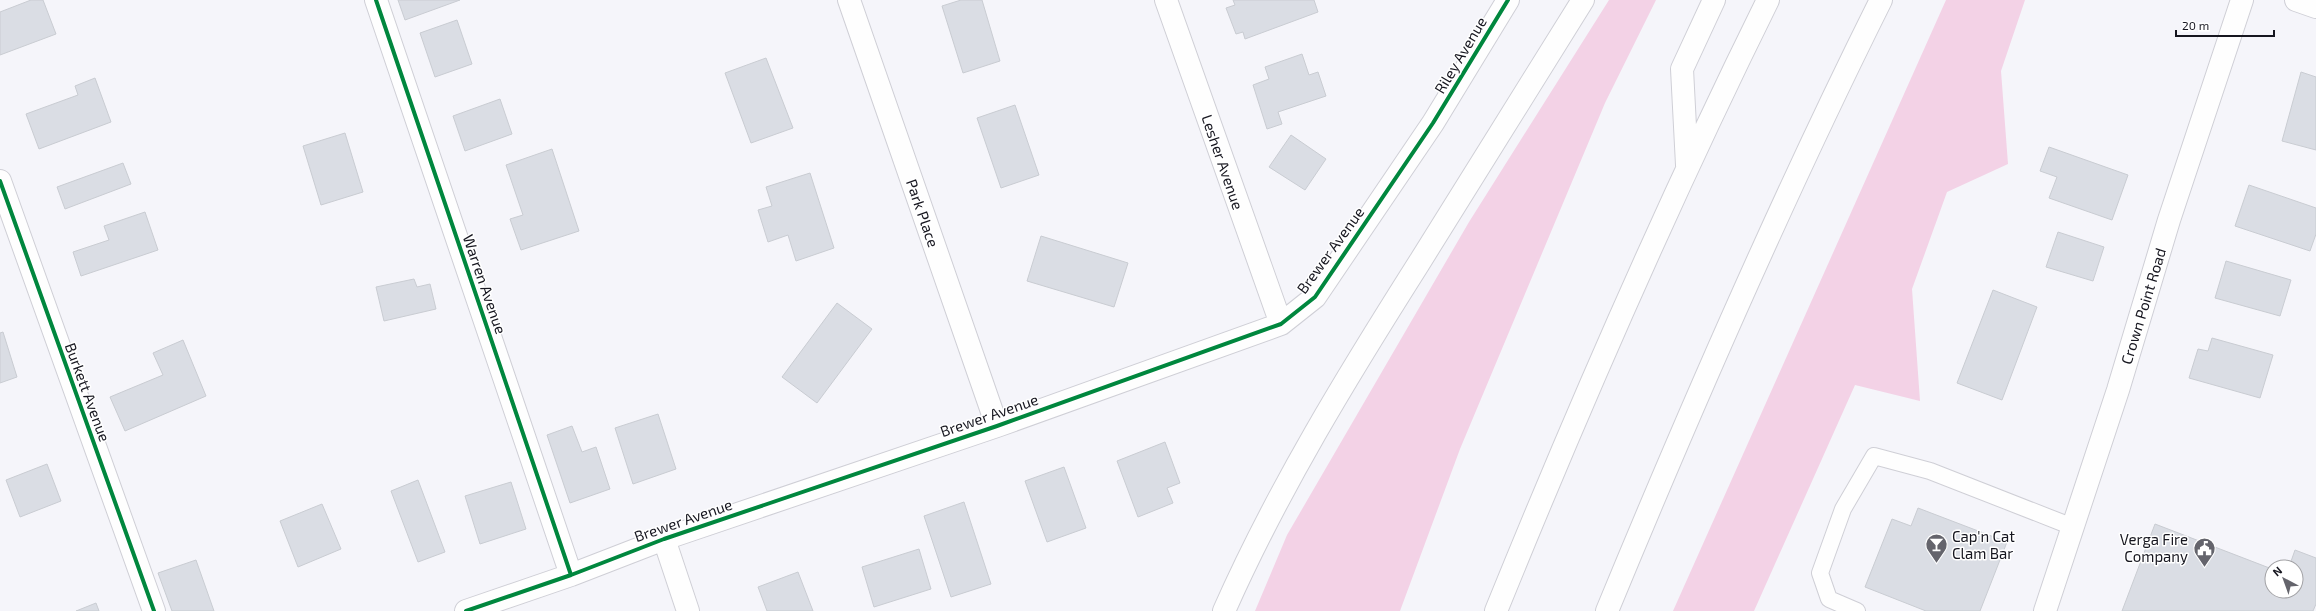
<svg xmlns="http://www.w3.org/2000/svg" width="2316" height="611" font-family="'Exo 2',sans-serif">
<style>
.green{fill:#f3d2e6}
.building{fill:#dadde4;stroke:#c9ccd2}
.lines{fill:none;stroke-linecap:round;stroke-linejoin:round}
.service-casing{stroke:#cfcfd6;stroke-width:18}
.minor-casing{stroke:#cfcfd6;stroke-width:24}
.secondary-casing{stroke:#cfcfd6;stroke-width:24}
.motorway-casing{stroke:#cfcfd6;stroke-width:24}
.service{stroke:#fefefe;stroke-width:16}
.minor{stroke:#fefefe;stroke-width:22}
.secondary{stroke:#fefefe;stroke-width:22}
.motorway{stroke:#fefefe;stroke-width:22}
.cycleway-casing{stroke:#fff;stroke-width:6}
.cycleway{stroke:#00873e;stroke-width:4}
.labels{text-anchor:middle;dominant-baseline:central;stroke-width:3;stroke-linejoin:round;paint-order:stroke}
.street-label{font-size:15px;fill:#16161f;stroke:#fff}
.poi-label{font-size:15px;fill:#16161f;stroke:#fff;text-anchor:start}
</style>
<rect width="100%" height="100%" fill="#f5f5fa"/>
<path class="green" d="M 1609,0 L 1656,0 L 1605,103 L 1460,449 L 1400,611 L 1255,611 L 1287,535 L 1469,222 Z
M 1946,0 L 2025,0 L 2001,71 L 2008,164 L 1947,192 L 1912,289 L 1920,401 L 1855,385 L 1754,611 L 1673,611 Z"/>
<path class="building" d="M 31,0 L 43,0 L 56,34 L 0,55 L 0,12 Z
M 398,0 L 460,0 L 405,20 Z
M 961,0 L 982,0 L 1000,61 L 963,73 L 942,6 Z
M 1233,0 L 1314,0 L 1318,12 L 1245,39 L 1243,32 L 1236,34 L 1226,8 L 1235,5 Z
M 457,20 L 472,64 L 435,77 L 420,33 Z
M 1302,54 L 1309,75 L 1318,72 L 1326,96 L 1278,112 L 1282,124 L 1267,129 L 1253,85 L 1269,79 L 1265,67 Z
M 766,58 L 793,128 L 751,143 L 725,73 Z
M 2301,72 L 2316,77 L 2316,150 L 2282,141 Z
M 95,78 L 111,122 L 39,149 L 26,114 L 78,95 L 75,86 Z
M 500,99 L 512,134 L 465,151 L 453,116 Z
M 1015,105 L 1039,175 L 1001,188 L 977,118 Z
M 345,133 L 363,192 L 321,205 L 303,146 Z
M 1291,135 L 1326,159 L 1305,190 L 1269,167 Z
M 2049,147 L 2128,175 L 2112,220 L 2049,198 L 2057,177 L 2040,171 Z
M 552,149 L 579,231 L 521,250 L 510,219 L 523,215 L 506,165 Z
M 123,163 L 131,184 L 65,209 L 57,187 Z
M 810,173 L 834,248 L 796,261 L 788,235 L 768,242 L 758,210 L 772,206 L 766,187 Z
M 2249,185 L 2316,208 L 2316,234 L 2310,251 L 2235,226 Z
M 145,212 L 158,250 L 81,276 L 73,252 L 109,240 L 104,226 Z
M 2058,232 L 2104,247 L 2093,281 L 2046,267 Z
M 1041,236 L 1128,263 L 1114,307 L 1027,281 Z
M 2226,261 L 2291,280 L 2280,316 L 2215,298 Z
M 414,279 L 417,287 L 430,284 L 436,309 L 384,321 L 376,287 Z
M 1993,290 L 2037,307 L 2002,400 L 1957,383 Z
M 837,303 L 872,329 L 817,403 L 782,377 Z
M 3,332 L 17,377 L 0,383 L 0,333 Z
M 2212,338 L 2273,355 L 2260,398 L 2189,378 L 2198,349 L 2208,351 Z
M 183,340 L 206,396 L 125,431 L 110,397 L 163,375 L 153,353 Z
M 658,414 L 676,469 L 633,484 L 615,428 Z
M 572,426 L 582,452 L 596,447 L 610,489 L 570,503 L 547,435 Z
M 1165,442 L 1180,483 L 1167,488 L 1173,503 L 1138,517 L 1117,461 Z
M 47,464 L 61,501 L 20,517 L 6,480 Z
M 1064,467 L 1086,528 L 1047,542 L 1025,481 Z
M 418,480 L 445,552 L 418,562 L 391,491 Z
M 511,482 L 526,529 L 480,544 L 465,496 Z
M 964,502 L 991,584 L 951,597 L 924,516 Z
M 322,504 L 341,549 L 298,567 L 280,521 Z
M 1918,508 L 2007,542 L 1980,611 L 1926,611 L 1865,587 L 1892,519 L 1911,526 Z
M 2155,524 L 2272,569 L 2272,591 L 2296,591 L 2296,567 L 2289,567 L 2295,550 L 2316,558 L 2316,604 L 2313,611 L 2122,611 Z
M 919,549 L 931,589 L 874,607 L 862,567 Z
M 196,560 L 214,611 L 172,611 L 158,573 Z
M 798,572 L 813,611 L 767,611 L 758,587 Z
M 96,603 L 99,611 L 76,611 Z"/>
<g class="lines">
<defs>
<path id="service" d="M 1857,611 L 1829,599 L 1820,573 L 1843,509 L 1874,456 L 1930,471 L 2073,527"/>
<path id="minor" d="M 376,0 L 571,575
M 849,0 L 997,426
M 1166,0 L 1281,324
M 2296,0 L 2316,7
M 0,181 L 154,611
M 664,539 L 688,611
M 466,611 L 571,575 L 664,539 L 997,426 L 1281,324 L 1315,297 L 1433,123 L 1508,0"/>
<path id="secondary" d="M 2045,611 L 2118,390 L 2169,220 L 2242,0"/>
<path id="motorway" d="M 1687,165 L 1682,69 L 1714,0
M 1224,611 C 1278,489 1348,375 1419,263 C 1474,175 1528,88 1583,0
M 1496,611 C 1580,404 1669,200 1768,0
M 1607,611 C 1692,405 1781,200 1881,0"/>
</defs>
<use href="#service" class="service-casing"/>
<use href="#minor" class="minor-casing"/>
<use href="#secondary" class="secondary-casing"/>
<use href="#motorway" class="motorway-casing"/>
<use href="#service" class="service"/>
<use href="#minor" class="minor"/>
<use href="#secondary" class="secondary"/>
<use href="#motorway" class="motorway"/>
<defs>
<path id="cycleway" d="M 376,0 L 571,575
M 0,181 L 154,611
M 466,611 L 571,575 L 664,539 L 997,426 L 1281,324 L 1315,297 L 1433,123 L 1508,0"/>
</defs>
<use href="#cycleway" class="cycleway-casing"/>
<use href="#cycleway" class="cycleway"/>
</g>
<defs>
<symbol id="bar-pin" viewBox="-11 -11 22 30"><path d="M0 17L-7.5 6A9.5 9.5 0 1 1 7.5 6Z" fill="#64646c" stroke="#fff"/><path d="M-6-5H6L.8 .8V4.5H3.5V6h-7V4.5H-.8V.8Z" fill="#fff"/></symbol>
<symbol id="civic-pin" viewBox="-11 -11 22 30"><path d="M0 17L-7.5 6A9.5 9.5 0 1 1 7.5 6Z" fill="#64646c" stroke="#fff"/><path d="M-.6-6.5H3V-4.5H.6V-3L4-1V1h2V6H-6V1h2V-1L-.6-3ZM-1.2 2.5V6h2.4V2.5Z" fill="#fff"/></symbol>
</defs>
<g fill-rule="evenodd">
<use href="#bar-pin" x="1924" y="532" width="25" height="34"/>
<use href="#civic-pin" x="2192" y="536" width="25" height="34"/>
</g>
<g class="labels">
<g class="street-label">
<text transform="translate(1460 55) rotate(-59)">Riley Avenue</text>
<text transform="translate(1223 162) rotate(71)">Lesher Avenue</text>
<text transform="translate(923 213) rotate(71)">Park Place</text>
<text transform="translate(1330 250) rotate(-54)">Brewer Avenue</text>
<text transform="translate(485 284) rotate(71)">Warren Avenue</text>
<text transform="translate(2143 306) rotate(-73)">Crown Point Road</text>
<text transform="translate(88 392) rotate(70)">Burkett Avenue</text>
<text transform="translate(989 415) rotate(-19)">Brewer Avenue</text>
<text transform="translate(683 520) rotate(-19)">Brewer Avenue</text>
</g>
<g class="poi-label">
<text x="1952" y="536">Cap'n Cat<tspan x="1952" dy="17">Clam Bar</tspan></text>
<text x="2188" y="539" text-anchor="end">Verga Fire<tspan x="2188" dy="17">Company</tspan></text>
</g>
</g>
<g transform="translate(2284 579) rotate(319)"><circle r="19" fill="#ffffff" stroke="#a2a2a5"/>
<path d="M0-3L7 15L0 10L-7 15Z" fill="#64646c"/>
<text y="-6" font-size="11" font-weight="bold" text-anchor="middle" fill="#16161f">N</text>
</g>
<path d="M2176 30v6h98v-6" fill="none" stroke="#16161f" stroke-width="2"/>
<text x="2182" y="30" font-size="12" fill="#16161f" stroke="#ffffff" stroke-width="3" paint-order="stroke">20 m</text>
</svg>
